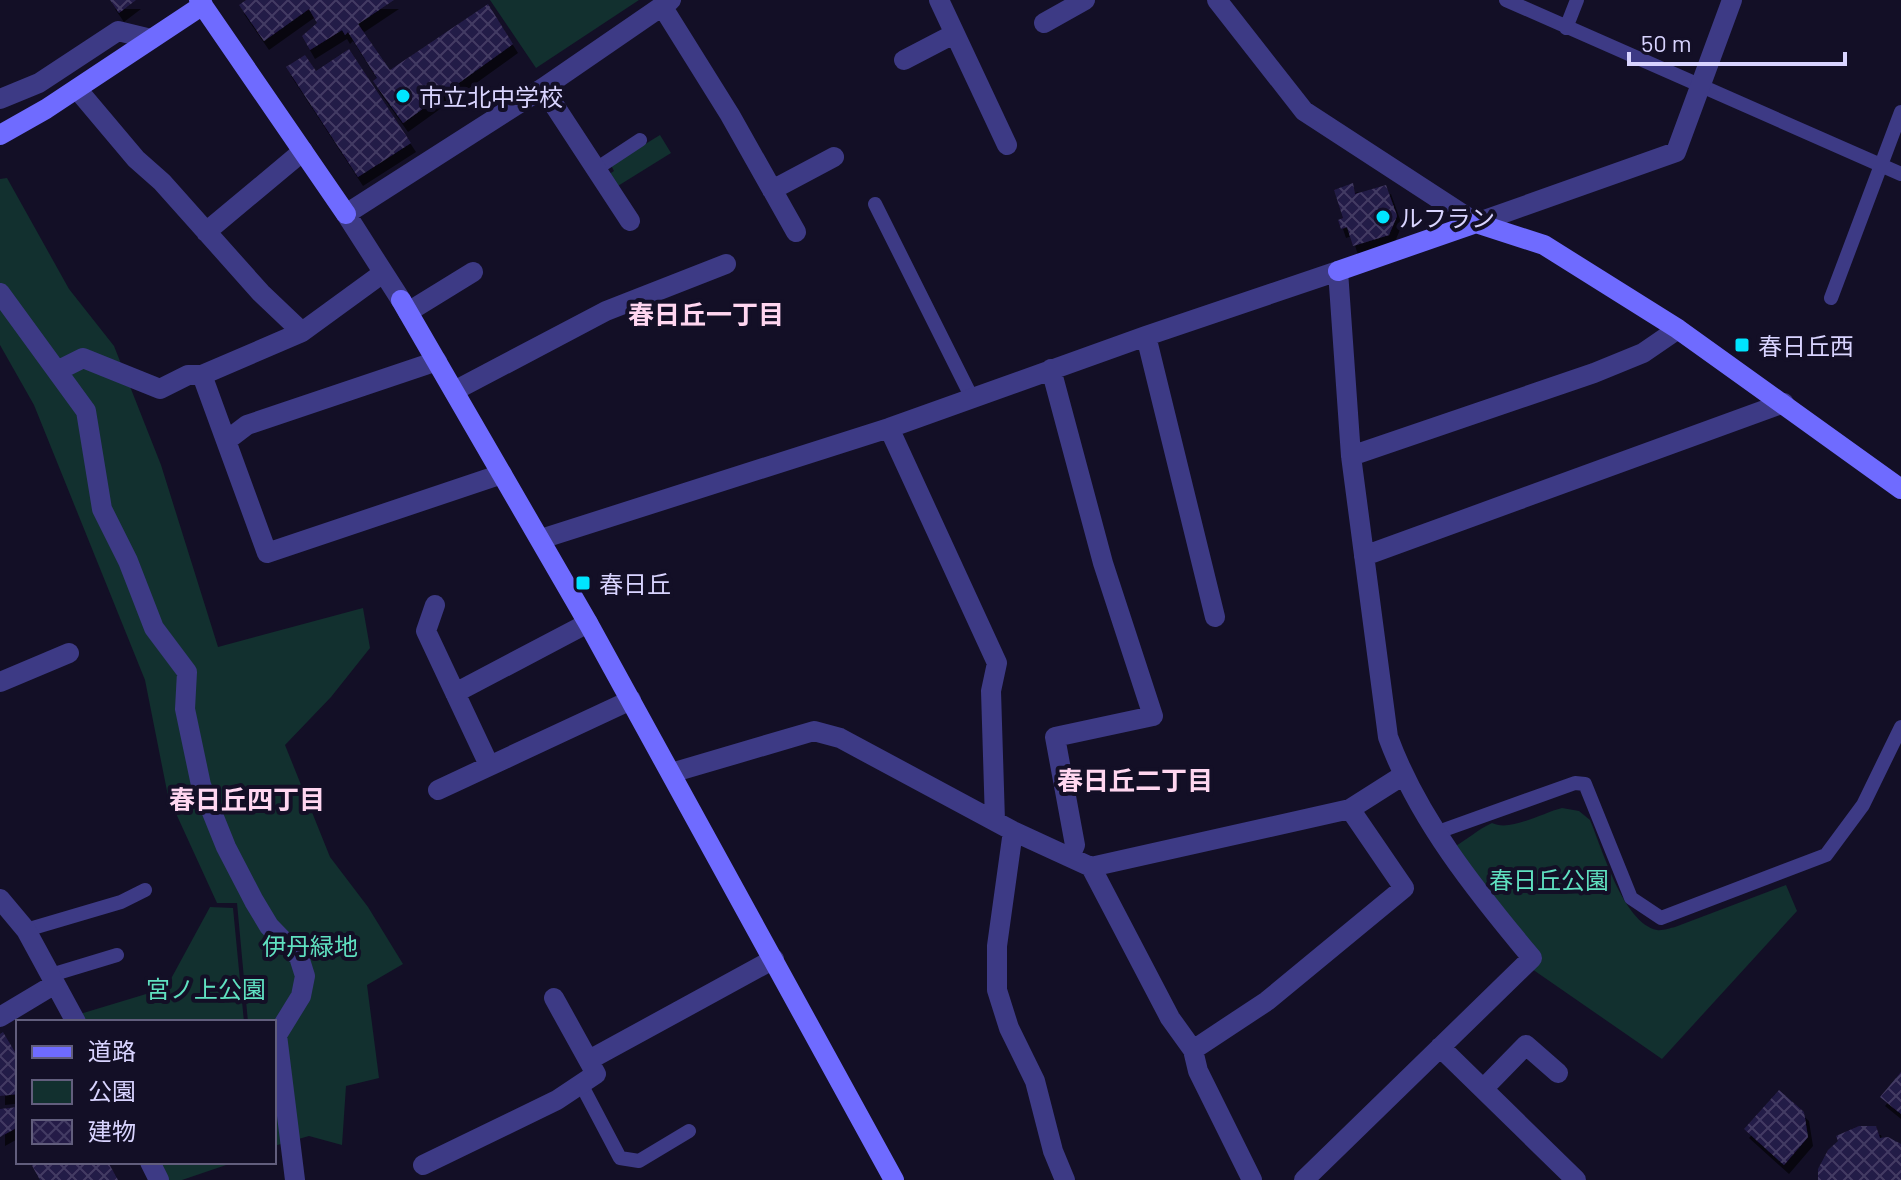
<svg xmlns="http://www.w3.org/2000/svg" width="1901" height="1180" font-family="Barlow,'Noto Sans JP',sans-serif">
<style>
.park{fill:#12302f}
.building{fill:url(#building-cross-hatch);filter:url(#shadow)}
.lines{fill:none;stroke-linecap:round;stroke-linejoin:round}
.lane{stroke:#3d3a85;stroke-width:14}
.street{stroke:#3d3a85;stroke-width:20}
.secondary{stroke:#6f6bff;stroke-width:20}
.poi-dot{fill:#00e5ff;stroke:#130f26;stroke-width:3}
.labels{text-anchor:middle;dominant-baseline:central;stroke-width:8;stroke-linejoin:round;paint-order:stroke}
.poi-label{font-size:24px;fill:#d9d4ff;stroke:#130f26;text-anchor:start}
.park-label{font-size:24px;fill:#5fe0c0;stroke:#130f26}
.neighbourhood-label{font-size:26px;font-weight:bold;fill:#ffd6f0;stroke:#130f26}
</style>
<defs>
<pattern id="building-cross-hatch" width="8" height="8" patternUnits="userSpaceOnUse" patternTransform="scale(2)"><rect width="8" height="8" fill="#241b47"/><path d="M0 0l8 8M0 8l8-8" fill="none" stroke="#433b63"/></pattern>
<filter id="shadow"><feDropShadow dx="5" dy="9" stdDeviation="0" flood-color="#0009"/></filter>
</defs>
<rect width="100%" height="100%" fill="#130f26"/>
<path class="park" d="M 490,0 L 639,0 L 536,68 Z
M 660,135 L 671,153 L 613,189 L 606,176 L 614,171 L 611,165 Z
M 7,178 L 69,289 L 114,346 L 161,465 L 218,647 L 363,608 L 370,648 L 331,697 L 285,745 L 330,857 L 368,907 L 403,964 L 367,985 L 379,1078 L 346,1086 L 342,1145 L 309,1136 L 274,1146 L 274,1022 L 248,1022 L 237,903 L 217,903 L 168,796 L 145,680 L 34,405 L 0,345 L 0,179 Z
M 1562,808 L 1579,811 L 1590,820 C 1602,848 1623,923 1657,930 C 1662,931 1670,928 1675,927 L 1786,885 L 1797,911 L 1662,1059 L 1532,969 L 1454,847 C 1468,839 1477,830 1492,823 C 1510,832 1542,813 1562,808 Z
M 210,907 L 233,908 L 244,1022 L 85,1022 L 80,1014 L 166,988 Z
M 156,1162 L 235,1162 L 182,1180 L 164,1180 Z"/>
<path class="building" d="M 110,0 L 136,0 L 119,13 Z
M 246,0 L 394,0 L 358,24 L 390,70 L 488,4 L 513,44 L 403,123 L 373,81 L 377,78 L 348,32 L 345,35 L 342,30 L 310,50 L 302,36 L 317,23 L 309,9 L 264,41 L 239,5 Z
M 349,49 L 411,143 L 358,177 L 286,67 L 305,55 L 316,71 Z
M 1353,183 L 1355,194 L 1386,185 L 1397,216 L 1389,235 L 1353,246 L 1347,227 L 1341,229 L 1338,220 L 1343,218 L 1334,190 Z
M 3,1032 L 18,1057 L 18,1094 L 0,1096 L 0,1034 Z
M 1901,1072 L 1901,1114 L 1880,1097 Z
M 1779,1090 L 1804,1112 L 1808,1137 L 1784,1165 L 1744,1129 Z
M 18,1107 L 18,1127 L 0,1137 L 0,1109 Z
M 1859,1126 L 1876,1126 L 1880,1138 L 1888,1137 L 1901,1144 L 1901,1180 L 1818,1180 L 1818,1169 L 1828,1150 L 1838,1141 L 1836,1136 Z
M 30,1162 L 108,1162 L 118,1180 L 40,1180 Z"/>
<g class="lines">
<path class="lane" d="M 1506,0 L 1901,174
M 1566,28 L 1577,0
M 596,169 L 640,140
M 875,204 L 972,398
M 1831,298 L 1901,112
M 1438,832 L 1575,783 L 1585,784 L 1631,898 L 1661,918 L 1826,855 L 1863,805 L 1901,727
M 26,930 L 121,902 L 145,890
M 51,975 L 117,955
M 581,1084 L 620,1158 L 639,1161 L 689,1131"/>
<path class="street" d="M 939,0 L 1007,145
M 1217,0 L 1304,111 L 1476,223 L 1676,152 L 1732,0
M 662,6 L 730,115 L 796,232
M 1044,23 L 1085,0
M 904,60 L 954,34
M 543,88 L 630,221
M 77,89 L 136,159 L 162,182 L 261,293 L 302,332
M 0,99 L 39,83 L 118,31 L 151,39
M 772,190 L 834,157
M 206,232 L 303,151
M 383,273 L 302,332 L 202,375 L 267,553 L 502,474
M 0,293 L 86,411 L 102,509 L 128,561 L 154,628 L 187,672 L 185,709 L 201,785 L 226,847 L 254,901 L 269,926 L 299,957 L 305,976 L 301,996 L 277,1035 L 295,1180
M 401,300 L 346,214 L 543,88 L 671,0
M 408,312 L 473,272
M 1146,336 L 1215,617
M 1051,369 L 1103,563 L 1153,716 L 1055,737 L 1075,845 L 1070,857
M 57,371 L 83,358 L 160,389 L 188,375 L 202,375
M 454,391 L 606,311 L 726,264
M 889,428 L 997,663 L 991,691 L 995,821
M 226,441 L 247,425 L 437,361
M 1351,456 L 1594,373 L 1643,353 L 1678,329
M 541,539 L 889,428 L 1146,336 L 1338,271 L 1351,456 L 1388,737 C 1418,819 1476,891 1532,958 L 1304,1180
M 1364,556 L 1784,403
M 435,605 L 426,631 L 489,765
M 0,682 L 69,653
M 455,693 L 588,623
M 671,773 L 814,731 L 840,738 L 1013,831 L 1091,867 L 1350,809 L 1402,776
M 438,790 L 631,700
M 1013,831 L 997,946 L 997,990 L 1009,1028 L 1035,1081 L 1053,1151 L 1065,1180
M 1091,867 L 1170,1018 L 1193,1050 L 1198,1071 L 1252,1180
M 0,899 L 26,930 L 76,1022
M 0,1017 L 55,984
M 1440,1047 L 1576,1180
M 1193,1050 L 1267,1001 L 1404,888 L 1350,809
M 589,1060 L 774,959
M 1483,1089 L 1526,1045 L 1558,1073
M 150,1162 L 159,1180
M 423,1165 L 557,1100 L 596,1074 L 554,998"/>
<path class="secondary" d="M 199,0 L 346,214
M 0,135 L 46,109 L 203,5
M 1338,271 L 1476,223 L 1544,245 L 1678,329 L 1901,489
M 401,300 L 588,623 L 894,1180"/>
</g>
<g class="poi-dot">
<circle cx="403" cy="96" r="8"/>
<circle cx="1383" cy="217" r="8"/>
<rect x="1734" y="337" width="16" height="16" rx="4"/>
<rect x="575" y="575" width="16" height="16" rx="4"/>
</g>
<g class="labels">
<g class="poi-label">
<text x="419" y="96">市立北中学校</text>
<text x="1399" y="217">ルフラン</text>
<text x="1758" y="345">春日丘西</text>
<text x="599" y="583">春日丘</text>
</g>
<g class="park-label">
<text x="1549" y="879">春日丘公園</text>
<text x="310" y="945">伊丹緑地</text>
<text x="206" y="988">宮ノ上公園</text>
</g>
<g class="neighbourhood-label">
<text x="706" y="313">春日丘一丁目</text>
<text x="1135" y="779">春日丘二丁目</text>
<text x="247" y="798">春日丘四丁目</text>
</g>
</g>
<rect x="16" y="1020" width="260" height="144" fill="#130f26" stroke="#625e7d" stroke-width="2"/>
<rect x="32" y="1046" width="40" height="12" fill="#6f6bff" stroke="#625e7d" stroke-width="2"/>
<text x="88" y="1060" font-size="24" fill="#d9d4ff">道路</text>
<rect x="32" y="1080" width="40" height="24" fill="#12302f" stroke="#625e7d" stroke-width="2"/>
<text x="88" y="1100" font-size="24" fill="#d9d4ff">公園</text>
<rect x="32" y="1120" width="40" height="24" fill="url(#building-cross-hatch)" stroke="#625e7d" stroke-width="2"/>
<text x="88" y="1140" font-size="24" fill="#d9d4ff">建物</text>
<path d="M1629 52v12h216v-12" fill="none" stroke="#d9d4ff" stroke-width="4"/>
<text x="1641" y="52" font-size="24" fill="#d9d4ff" stroke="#130f26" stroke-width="6" paint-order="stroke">50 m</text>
</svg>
